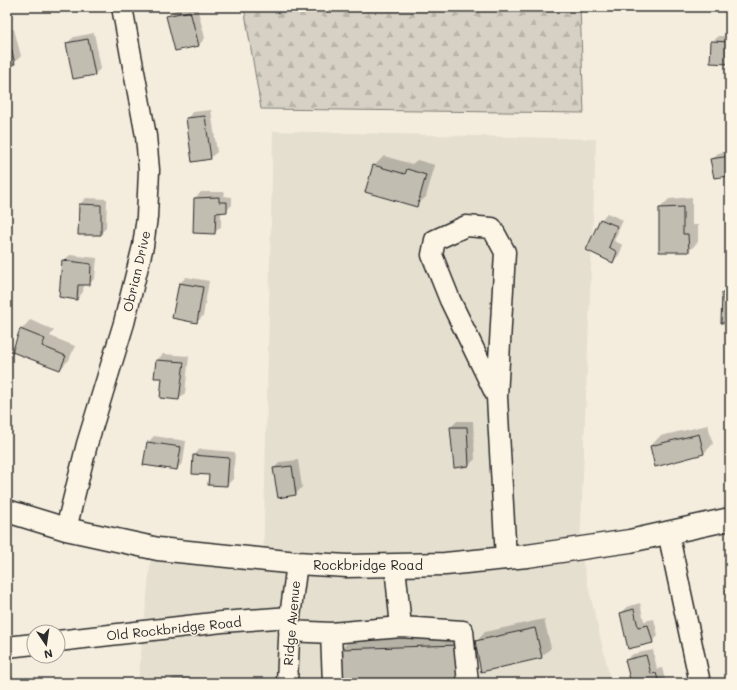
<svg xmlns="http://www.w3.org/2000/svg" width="737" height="690" font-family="Mali,sans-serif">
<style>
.built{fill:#e5dfd0}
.forest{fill:url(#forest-firs);stroke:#807e78}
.shadow{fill:#0003}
.building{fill:#c2bdb1;stroke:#2b2b2b}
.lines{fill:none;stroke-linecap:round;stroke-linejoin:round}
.minor-casing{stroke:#2b2b2b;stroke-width:23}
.major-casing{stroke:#2b2b2b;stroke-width:25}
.minor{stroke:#fcf5e5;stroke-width:20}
.major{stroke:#fcf5e5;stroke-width:22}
.labels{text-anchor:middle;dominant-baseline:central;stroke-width:3;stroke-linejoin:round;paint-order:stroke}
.street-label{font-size:13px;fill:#2b2b2b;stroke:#fcf5e5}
</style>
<defs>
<pattern id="forest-firs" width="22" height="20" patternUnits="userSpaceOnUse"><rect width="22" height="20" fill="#d6d1c4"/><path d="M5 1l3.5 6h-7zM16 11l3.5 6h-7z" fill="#b8b4a9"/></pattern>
</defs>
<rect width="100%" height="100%" fill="#f4edde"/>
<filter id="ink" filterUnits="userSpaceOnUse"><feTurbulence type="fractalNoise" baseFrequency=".025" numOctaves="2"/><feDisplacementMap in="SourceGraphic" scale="8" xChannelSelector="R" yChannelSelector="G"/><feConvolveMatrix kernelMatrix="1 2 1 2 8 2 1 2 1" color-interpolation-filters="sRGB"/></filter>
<g filter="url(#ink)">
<path class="built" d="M 273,131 L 596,139 L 580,551 L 611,683 L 138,683 L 152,547 L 263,568 Z"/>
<path class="forest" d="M 244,7 L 580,7 L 584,113 L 261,109 Z"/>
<path class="shadow" d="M 188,7 L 197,7 L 205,38 L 199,45 L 176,50 L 167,17 L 173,11 Z
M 14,29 L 21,56 L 14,63 L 7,64 L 7,30 Z
M 94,33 L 101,68 L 95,74 L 67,43 L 74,37 Z
M 719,36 L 730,36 L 730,63 L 712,42 Z
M 211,110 L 217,152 L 210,158 L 187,118 L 193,112 Z
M 730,151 L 730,175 L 712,159 L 718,153 Z
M 384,156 L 412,164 L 417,160 L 435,165 L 426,197 L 416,206 L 374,166 Z
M 201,192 L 225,192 L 224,196 L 232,197 L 232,205 L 226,211 L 221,212 L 221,227 L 214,233 L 195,198 Z
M 692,197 L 692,225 L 698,225 L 698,242 L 689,251 L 660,208 L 669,199 Z
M 86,198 L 107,199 L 106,228 L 100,234 L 80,204 Z
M 607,213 L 623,220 L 614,241 L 623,245 L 619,255 L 613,262 L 601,220 Z
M 70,255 L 97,258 L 95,278 L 89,284 L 84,284 L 83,292 L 77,299 L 63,261 Z
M 186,277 L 209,281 L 203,316 L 197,322 L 174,317 L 180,283 Z
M 729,287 L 730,322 L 722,322 L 723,293 Z
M 30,320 L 54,330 L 50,336 L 75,346 L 69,360 L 60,369 L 21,330 Z
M 163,354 L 189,356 L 185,393 L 179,399 L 163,377 L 155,377 L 157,360 Z
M 457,421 L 473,421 L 475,459 L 469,465 L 451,427 Z
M 708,425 L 713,444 L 704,453 L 655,466 L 651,446 L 660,436 Z
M 154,436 L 186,441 L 183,462 L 177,469 L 148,442 Z
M 200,449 L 235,452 L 233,479 L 227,485 L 210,474 L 194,455 Z
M 298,460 L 302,487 L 296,494 L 279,497 L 274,468 L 280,462 Z
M 640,603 L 644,621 L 654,619 L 658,636 L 652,642 L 621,614 L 627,607 Z
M 544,619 L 551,648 L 541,657 L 476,642 L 485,632 Z
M 470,633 L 471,672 L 341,649 L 354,637 Z
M 653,650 L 657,669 L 662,668 L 666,683 L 632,683 L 626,660 L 633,654 Z
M 174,677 L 227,679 L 226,683 L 168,683 Z"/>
<path class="building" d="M 190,11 L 199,46 L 175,51 L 166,16 Z
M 7,35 L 8,35 L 15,64 L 7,65 Z
M 88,39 L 95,75 L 73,79 L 66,43 Z
M 711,41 L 730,42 L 730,64 L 710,63 Z
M 205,116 L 211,159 L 192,162 L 186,118 Z
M 730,156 L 730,176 L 714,178 L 710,159 Z
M 373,165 L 405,174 L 407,169 L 426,175 L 417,207 L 365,192 Z
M 219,197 L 219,202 L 227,202 L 227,212 L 216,213 L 215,234 L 193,233 L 194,198 Z
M 79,204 L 101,205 L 101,235 L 78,235 Z
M 683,207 L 683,234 L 688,234 L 689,252 L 659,252 L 659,208 Z
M 600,219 L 617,226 L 609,247 L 617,252 L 613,263 L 586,250 Z
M 62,260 L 91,264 L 90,285 L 78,285 L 77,300 L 59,297 Z
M 179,283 L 203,287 L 197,323 L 172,318 Z
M 722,293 L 730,293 L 730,323 L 721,323 Z
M 20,329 L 45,339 L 42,346 L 66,356 L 60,370 L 12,352 Z
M 156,360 L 184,362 L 179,400 L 160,398 L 162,378 L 154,378 Z
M 450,427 L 467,427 L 469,466 L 454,468 Z
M 699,434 L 704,454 L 655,467 L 650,446 Z
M 147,442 L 181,447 L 177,470 L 143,465 Z
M 193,455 L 229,458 L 227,486 L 208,485 L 209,475 L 192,474 Z
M 292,466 L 296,495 L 278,498 L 273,468 Z
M 730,589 L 730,611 L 726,590 Z
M 634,609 L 638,627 L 648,625 L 653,643 L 628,649 L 620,613 Z
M 535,628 L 542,658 L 481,672 L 475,641 Z
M 458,645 L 459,683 L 341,683 L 340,649 Z
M 646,655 L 651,674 L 656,673 L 659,683 L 631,683 L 625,660 Z"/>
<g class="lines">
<defs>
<path id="minor" d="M 497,397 L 450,300 L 432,255 L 435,240 L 466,226 L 492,228 L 505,252 L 497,397 L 506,559
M 66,529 L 87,444 L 124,323 L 143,246 L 147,217 L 149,170 L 146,136 L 122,7
M 668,532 L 700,683
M 395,566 L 401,627
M 289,631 L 331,633 L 333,683
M 331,633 L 401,627 L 463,631 L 468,683
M 58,641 L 222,622 L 290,617
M 7,647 L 34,644
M 287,683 L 290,617 L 297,563"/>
<path id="major" d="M 7,511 L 66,529 L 158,549 L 297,563 L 347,566 L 445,564 L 527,556 L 630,541 L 730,519"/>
</defs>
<use href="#minor" class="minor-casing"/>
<use href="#major" class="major-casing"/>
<use href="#minor" class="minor"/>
<use href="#major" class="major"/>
</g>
</g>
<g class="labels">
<g class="street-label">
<text transform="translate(136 271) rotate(-77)">Obrian Drive</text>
<text x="368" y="564">Rockbridge Road</text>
<text transform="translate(291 623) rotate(-85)">Ridge Avenue</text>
<text transform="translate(174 628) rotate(-6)">Old Rockbridge Road</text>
</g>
</g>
<rect width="737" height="690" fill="none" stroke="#fcf5e5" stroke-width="24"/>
<rect x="12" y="12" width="713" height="666" fill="none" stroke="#2b2b2b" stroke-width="1.5" filter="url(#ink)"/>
<g transform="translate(46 644) rotate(167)"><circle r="19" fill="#fcf5e5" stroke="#a8a49b"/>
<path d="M0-3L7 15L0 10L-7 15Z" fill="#2b2b2b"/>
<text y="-6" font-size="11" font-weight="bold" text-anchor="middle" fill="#2b2b2b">N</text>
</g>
</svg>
